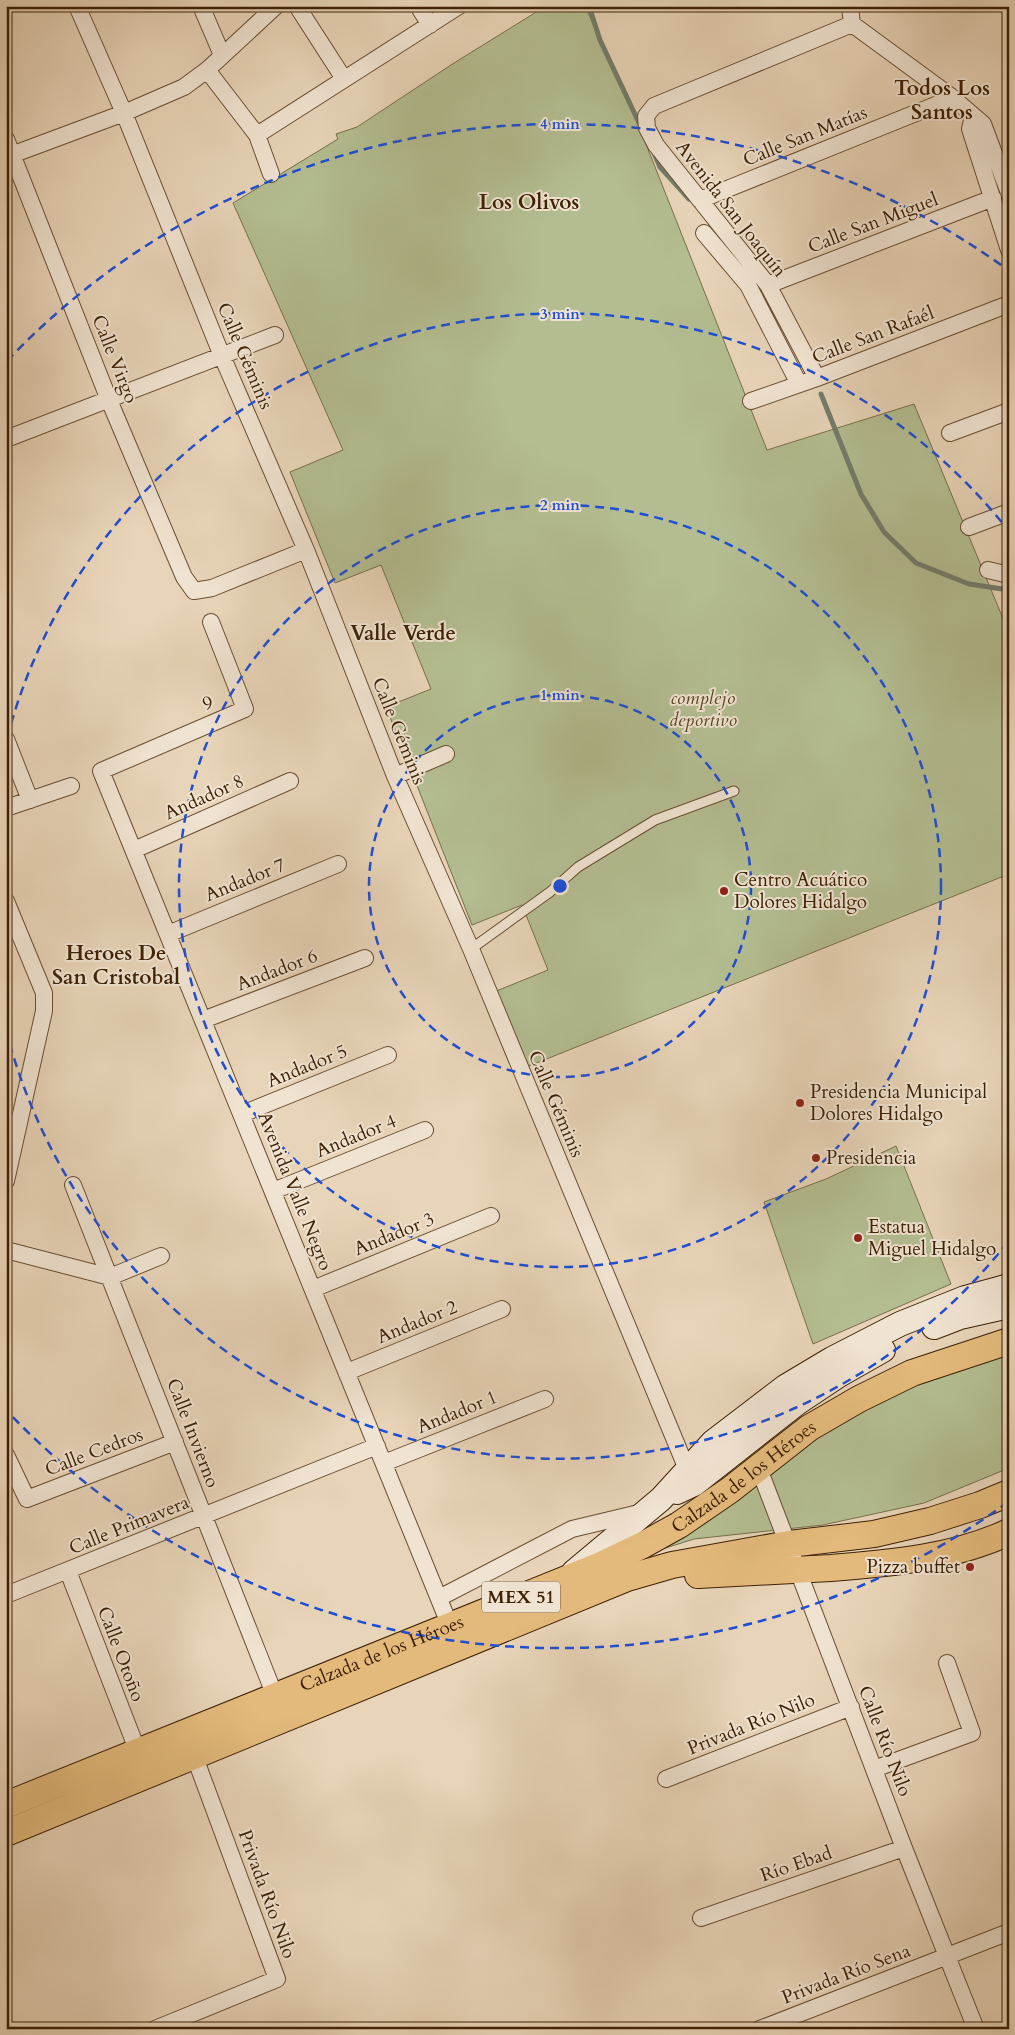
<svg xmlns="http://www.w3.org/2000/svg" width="1015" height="2035" font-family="Cardo,serif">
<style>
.green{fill:#b3bd91;stroke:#786f4a}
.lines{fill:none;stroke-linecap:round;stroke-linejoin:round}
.stream{stroke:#737c6c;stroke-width:5}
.lane-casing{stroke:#684e31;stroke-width:11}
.street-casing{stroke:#684e31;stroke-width:18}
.secondary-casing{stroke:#3d2104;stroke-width:26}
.primary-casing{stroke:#3d2104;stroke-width:28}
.lane{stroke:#f0e3d1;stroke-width:9}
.street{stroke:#f0e3d1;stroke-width:16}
.secondary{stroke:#f0e3d1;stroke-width:24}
.primary{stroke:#e4ba7c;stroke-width:26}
.ring{fill:none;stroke:#1d4ed8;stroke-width:2.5;stroke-dasharray:9 6}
.poi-dot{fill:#8f2418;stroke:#f0e3d1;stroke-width:2}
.labels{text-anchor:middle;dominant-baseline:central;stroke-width:4;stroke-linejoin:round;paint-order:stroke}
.shield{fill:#f0e3d1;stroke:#735b42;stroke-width:1}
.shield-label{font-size:18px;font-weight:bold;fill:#3d2104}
.street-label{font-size:19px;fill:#3d2104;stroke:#f0e3d1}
.park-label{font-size:19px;font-style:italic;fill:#5a4827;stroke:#f0e3d1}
.poi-label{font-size:19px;fill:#3d2104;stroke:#f0e3d1;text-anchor:start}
.quarter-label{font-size:21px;font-weight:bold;fill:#3d2104;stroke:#f0e3d1}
.centre{fill:#1d4ed8;stroke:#f0e3d1;stroke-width:2.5}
.ring-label{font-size:15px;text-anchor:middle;font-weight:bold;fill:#1d4ed8;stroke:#f0e3d1;stroke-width:4;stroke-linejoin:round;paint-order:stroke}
</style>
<rect width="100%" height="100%" fill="#e8d4b8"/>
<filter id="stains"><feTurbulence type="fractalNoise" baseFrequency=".004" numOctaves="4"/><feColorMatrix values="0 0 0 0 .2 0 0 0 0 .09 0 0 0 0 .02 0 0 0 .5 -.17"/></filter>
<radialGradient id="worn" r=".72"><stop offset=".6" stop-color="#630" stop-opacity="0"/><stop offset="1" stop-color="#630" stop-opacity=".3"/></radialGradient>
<path class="green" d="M 546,6 L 585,6 L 640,129 L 767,450 L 914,404 L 1009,633 L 1009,874 L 524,1068 L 494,992 L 548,970 L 522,905 L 472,925 L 386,707 L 431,689 L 381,565 L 335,583 L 290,472 L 343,450 L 233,203 L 338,139 L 336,134 L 357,127 L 454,63 Z
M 896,1146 L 951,1284 L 813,1344 L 764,1202 L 826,1179 Z
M 1009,1347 L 1009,1468 L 924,1503 L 823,1525 L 694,1539 L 612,1565 L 757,1471 L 916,1376 Z"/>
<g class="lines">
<path class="stream" d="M 589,6 L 600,40 L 640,125
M 654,153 L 660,167 L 689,199
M 821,394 L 861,494 L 884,532 L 916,563 L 969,584 L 1009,590"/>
<defs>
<path id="lane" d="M 471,949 L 550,892 L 578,867 L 655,820 L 734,791"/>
<path id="street" d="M 77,6 L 124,113 L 222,356 L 306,550 L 395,776 L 471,949 L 691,1479
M 201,6 L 222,55
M 297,6 L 344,79
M 418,6 L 430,25
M 850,6 L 852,24
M 852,24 L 953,98 L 983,124 L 1009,193
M 207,70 L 257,135 L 459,6
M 973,116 L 970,129 L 1009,250
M 257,135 L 271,174
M 6,139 L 109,400 L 184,577 L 194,591 L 212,588 L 306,550
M 6,157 L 124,113 L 184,87 L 207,70 L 276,6
M 700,200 L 953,98
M 704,233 L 748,285 L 799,384
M 768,285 L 993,198
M 817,378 L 768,285 L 656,145 L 647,128 L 646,116 L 654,106 L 852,24
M 751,401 L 817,378 L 1009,304
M 950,433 L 1009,411
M 6,439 L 275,335
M 969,527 L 1009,512
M 988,570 L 1009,575
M 211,622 L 245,709 L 101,771 L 450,1626
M 6,739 L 30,800
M 395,776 L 446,754
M 6,808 L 71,786
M 134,850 L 290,781
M 6,901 L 44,993 L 44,1011 L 6,1181
M 168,934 L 338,864
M 203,1020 L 365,958
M 242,1114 L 388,1055
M 73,1185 L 275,1696
M 273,1191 L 425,1130
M 6,1250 L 110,1277 L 161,1256
M 313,1289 L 491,1216
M 347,1372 L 502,1309
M 6,1455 L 27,1499 L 175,1442
M 384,1463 L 545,1399
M 758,1466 L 904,1848 L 976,2029
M 68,1571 L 138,1752
M 6,1595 L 377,1446
M 439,1598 L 572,1529 L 643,1512
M 874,1769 L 972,1733 L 947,1663
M 666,1779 L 851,1707
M 701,1918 L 904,1848
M 155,2029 L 277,1979 L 194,1755
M 760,2029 L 1009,1932"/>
<path id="secondary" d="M 934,1327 L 960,1317 L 1009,1306
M 677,1492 L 694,1484 L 797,1403 L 839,1375 L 883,1350
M 574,1572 L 661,1499 L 713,1442 L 785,1387 L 832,1359 L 900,1324 L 965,1298 L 1009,1286"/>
<g id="primary">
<path d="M 698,1575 C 742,1573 787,1570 831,1568 C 892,1563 953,1558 1009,1532"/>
<path id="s1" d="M 6,1805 L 601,1565 L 643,1545 L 679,1525 L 730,1490 L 809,1428 L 859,1399 L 912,1373 L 1009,1341"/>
<path d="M 6,1833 L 627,1578 L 672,1565 L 789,1544 L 874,1534 L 930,1521 L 980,1505 L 1009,1493"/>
</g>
</defs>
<use href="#lane" class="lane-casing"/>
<use href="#street" class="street-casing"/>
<use href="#secondary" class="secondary-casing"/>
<use href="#primary" class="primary-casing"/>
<use href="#lane" class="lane"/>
<use href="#street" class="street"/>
<use href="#secondary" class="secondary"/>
<use href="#primary" class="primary"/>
</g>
<g class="ring">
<circle cx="560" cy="886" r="191"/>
<circle cx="560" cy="886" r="381"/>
<path d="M1008 1242A572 572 0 0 1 7 1034M7 738A572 572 0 0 1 1008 530"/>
<path d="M1008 1502A762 762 0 0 1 7 1411M7 361A762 762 0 0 1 1008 270"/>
</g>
<g class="poi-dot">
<circle cx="724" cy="891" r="5"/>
<circle cx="800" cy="1103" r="5"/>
<circle cx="816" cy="1158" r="5"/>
<circle cx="858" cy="1238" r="5"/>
<circle cx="970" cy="1567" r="5"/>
</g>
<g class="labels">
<rect class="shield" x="482" y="1581.5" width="78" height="31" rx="4"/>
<g class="shield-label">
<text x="521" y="1597">MEX 51</text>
</g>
<g class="street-label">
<text transform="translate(805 136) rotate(-22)">Calle San Matías</text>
<text transform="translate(731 209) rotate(52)">Avenida San Joaquín</text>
<text transform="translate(873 223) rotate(-21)">Calle San Miguel</text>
<text transform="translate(873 335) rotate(-21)">Calle San Rafaél</text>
<text transform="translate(245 356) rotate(67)">Calle Géminis</text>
<text transform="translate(115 359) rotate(68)">Calle Virgo</text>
<text transform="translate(208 703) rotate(-23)">9</text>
<text transform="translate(399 731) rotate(68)">Calle Géminis</text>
<text transform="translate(204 797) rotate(-24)">Andador 8</text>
<text transform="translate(245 880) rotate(-22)">Andador 7</text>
<text transform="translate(277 970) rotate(-21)">Andador 6</text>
<text transform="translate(307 1066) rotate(-22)">Andador 5</text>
<text transform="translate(556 1104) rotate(67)">Calle Géminis</text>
<text transform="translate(356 1136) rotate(-22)">Andador 4</text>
<text transform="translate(295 1191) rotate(68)">Avenida Valle Negro</text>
<text transform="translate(394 1234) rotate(-22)">Andador 3</text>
<text transform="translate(417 1322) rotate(-22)">Andador 2</text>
<text transform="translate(457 1412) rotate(-22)">Andador 1</text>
<text transform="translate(193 1433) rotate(69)">Calle Invierno</text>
<text transform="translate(94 1452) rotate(-21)">Calle Cedros</text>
<text stroke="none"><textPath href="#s1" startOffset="810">Calzada de los Héroes</textPath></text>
<text transform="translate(129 1525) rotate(-22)">Calle Primavera</text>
<text stroke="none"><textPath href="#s1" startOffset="405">Calzada de los Héroes</textPath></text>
<text transform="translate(121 1654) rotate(69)">Calle Otoño</text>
<text transform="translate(751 1724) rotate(-22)">Privada Río Nilo</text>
<text transform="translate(885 1741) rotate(69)">Calle Río Nilo</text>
<text transform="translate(796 1864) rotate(-19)">Río Ebad</text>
<text transform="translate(267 1894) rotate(70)">Privada Río Nilo</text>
<text transform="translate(846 1974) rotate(-21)">Privada Río Sena</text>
</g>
<g class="park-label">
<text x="703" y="698">complejo<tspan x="703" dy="22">deportivo</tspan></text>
</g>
<g class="poi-label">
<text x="734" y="880">Centro Acuático<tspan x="734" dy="22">Dolores Hidalgo</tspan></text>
<text x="810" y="1092">Presidencia Municipal<tspan x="810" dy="22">Dolores Hidalgo</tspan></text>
<text x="826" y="1158">Presidencia</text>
<text x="868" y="1227">Estatua<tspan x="868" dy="22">Miguel Hidalgo</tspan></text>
<text x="960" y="1567" text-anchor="end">Pizza buffet</text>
</g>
<g class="quarter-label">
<text x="942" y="88">Todos Los<tspan x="942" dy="24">Santos</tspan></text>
<text x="529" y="202">Los Olivos</text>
<text x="403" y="633">Valle Verde</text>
<text x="116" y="953">Heroes De<tspan x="116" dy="24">San Cristobal</tspan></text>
</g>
</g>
<circle cx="560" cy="886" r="8" class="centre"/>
<g class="ring-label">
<text x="560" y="129">4 min</text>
<text x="560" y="319">3 min</text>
<text x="560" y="510">2 min</text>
<text x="560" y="700">1 min</text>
</g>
<rect width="1015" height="2035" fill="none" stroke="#e8d4b8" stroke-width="25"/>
<rect x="8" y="8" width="1000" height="2020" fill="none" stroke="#3d2104" stroke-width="2.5"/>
<rect x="12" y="12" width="990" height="2010" fill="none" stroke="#3d2104"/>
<rect width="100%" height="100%" filter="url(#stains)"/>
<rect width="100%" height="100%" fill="url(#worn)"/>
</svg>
